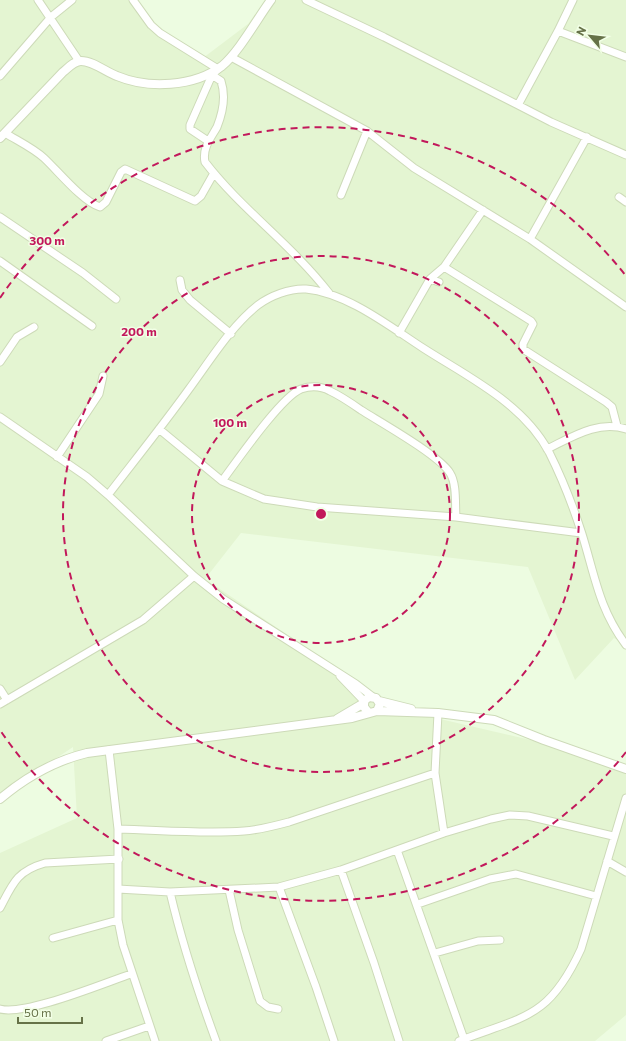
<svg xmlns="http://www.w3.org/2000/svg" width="626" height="1041" font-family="Commissioner,sans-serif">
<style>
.residential{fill:#e4f5d2}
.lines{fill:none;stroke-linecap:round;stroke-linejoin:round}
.minor-casing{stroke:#cddab8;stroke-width:9}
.tertiary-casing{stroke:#cddab8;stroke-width:10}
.minor{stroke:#fff;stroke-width:7}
.tertiary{stroke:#fff;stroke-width:8}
.ring{fill:none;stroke:#c2185b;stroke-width:2;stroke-dasharray:7 5}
.centre{fill:#c2185b;stroke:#f2ffe6;stroke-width:2}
.ring-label{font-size:12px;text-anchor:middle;font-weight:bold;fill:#c2185b;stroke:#f2ffe6;stroke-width:3;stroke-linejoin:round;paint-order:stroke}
</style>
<rect width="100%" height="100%" fill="#edfce1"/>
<path class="residential" d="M 0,0 L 136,0 L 149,22 L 199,61 L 248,24 L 266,0 L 626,0 L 626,645 L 614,638 L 575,680 L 528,567 L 241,533 L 205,579 L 397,709 L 544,743 L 626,766 L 626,1015 L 595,1041 L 0,1041 L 0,853 L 77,818 L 73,747 L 0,796 Z"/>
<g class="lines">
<defs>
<path id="minor" d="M 38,0 L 79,61
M 133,0 L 151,25 L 160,33 L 218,69 L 212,75 L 190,125 L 190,129 L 208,141
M 306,0 L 384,37 L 518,105 L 558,31 L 573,0
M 558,31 L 626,57
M 231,57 L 367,131 L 414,168 L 530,239 L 626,307
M 212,75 L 221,81 C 226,96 223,112 217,127 C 211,138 202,148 205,162 C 241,209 292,245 329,293
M 0,76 L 51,17 L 72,0
M 518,105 L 551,122 L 626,155
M 5,133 C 18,141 33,148 44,158 C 58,171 83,202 100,207 L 106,202 L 121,172 L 125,169 L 195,201 L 201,196 L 214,173
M 341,195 L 367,131
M 619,197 L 626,202
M 483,210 L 444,267 L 531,321 L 533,324 L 523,344 L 523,349 L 606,402 L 612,407 L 617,426
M 0,217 L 83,273 L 116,299
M 530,239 L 587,137
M 0,261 L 92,326
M 430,279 L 444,267
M 180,280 L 182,290 L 190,300 L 231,334
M 399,333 L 430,279 L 439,282
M 0,362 L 17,337 L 34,327
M 0,417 L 87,477 L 108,495 L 194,576 L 223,599 L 356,684 L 373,697
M 159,429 L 222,481 L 264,499 L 317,507 L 456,517 L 581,533
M 547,449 C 572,437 598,420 626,429
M 57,457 L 99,394 L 103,376
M 222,481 C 237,461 281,397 301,389 C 310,386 321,386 330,391 C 341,396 351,403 361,410 C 380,422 439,455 450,473 C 457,484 455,504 456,517
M 108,495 C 135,460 163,425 189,389 C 209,362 231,326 258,305 C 270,296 290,288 306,289 C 347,293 389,326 423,348 C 468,377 523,403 549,452 C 562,478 573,506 582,534 C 595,576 599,609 626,645
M 340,676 L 364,701
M 0,689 L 7,700
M 0,704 L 143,620 L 194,576
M 438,713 L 435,773 L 444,833
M 109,750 L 118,829 L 118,920 L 123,945 L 155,1041
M 118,829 C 160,830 202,834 244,831 C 259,830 274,826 289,822 L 435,773
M 397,850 L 464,1039
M 607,861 L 626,872
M 341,870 L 374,963 L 399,1041
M 279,887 L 316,987 L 334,1041
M 118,889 L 170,892 L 279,887 L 341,870 L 444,833 L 491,819 L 510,815 L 528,816 L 613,836
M 229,890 L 238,930 L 260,1001 L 268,1007 L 278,1009
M 170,892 C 182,943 198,992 216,1041
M 418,904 L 490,879 L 516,874 L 596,896
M 0,908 C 13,883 17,871 45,863 L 119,859
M 53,938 L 118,920
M 435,953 L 478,941 L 500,940
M 0,1009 C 25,1016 104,983 131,974
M 106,1041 L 149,1026
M 459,1041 C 524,1016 549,1019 581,949 L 626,798"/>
<path id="tertiary" d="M 0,138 L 63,72 C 68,68 74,61 81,61 C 93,61 106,72 117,76 C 148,89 194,87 222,66 C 239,52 257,19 271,0
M 379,701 L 411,709
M 377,711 L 438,713 L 494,720 L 544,740 L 626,769
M 337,719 L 364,703
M 0,799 C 26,777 54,761 87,753 L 352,718 L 377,711 L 380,704 L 376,698 L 369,697 L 364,701 L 364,707 L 368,712"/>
</defs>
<use href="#minor" class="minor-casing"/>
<use href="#tertiary" class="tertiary-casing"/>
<use href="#minor" class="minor"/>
<use href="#tertiary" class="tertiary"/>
</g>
<g class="ring">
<circle cx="321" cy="514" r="129"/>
<circle cx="321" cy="514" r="258"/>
<path d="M626 752A387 387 0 0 1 0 730M0 298A387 387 0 0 1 626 276"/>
</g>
<circle cx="321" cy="514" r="6" class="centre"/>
<g class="ring-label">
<text x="47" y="245">300 m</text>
<text x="139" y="336">200 m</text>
<text x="230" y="427">100 m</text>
</g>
<g transform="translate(590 36) rotate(298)" stroke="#f2ffe6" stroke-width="3" paint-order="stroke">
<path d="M0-3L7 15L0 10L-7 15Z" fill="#667248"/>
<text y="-6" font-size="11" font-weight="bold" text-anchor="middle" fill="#667248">N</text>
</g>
<path d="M18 1017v6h64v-6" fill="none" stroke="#667248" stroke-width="2"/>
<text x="24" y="1017" font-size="12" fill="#667248" stroke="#f2ffe6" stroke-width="3" paint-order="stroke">50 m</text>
</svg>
